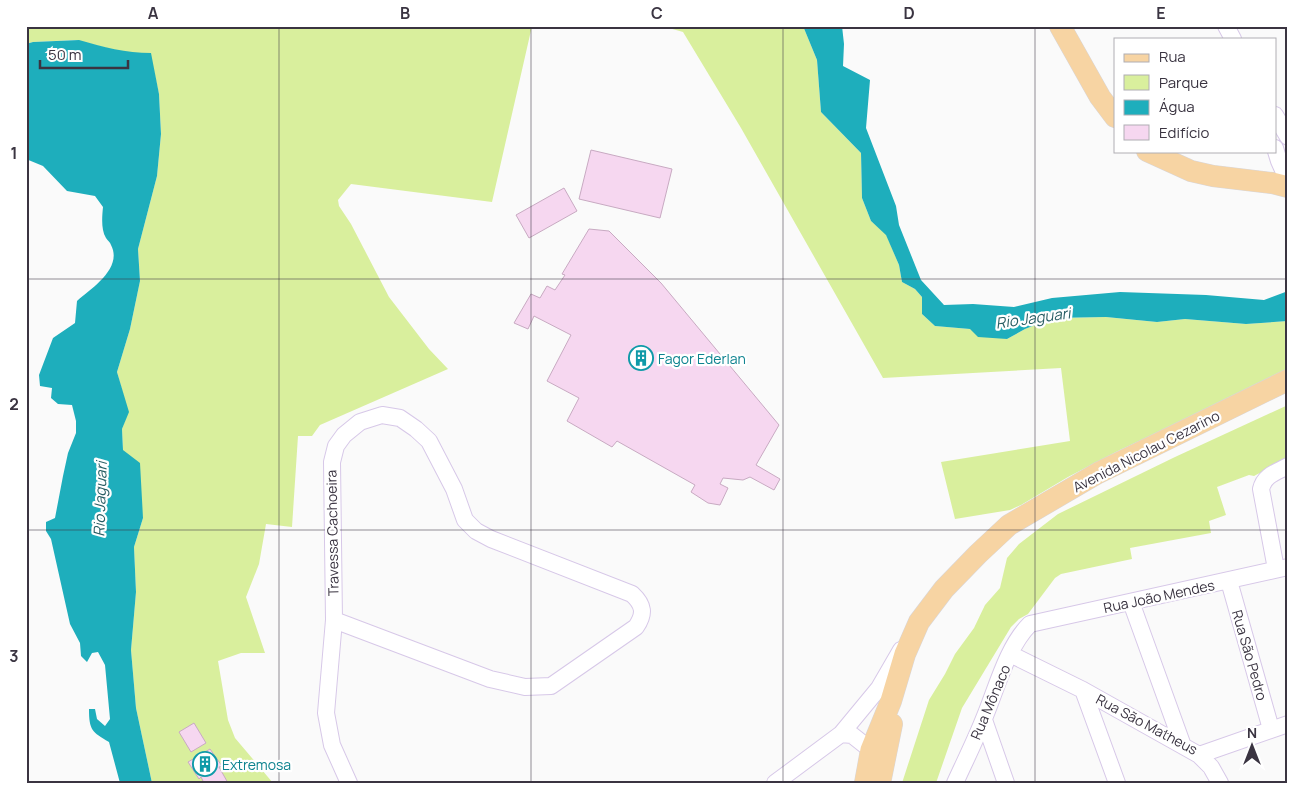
<svg xmlns="http://www.w3.org/2000/svg" width="1314" height="809" font-family="Manrope,sans-serif">
<style>
.green{fill:#d9ef9d}
.water{fill:#1eaebc}
.building{fill:#f6d7f0;stroke:#c8aac2}
.lines{fill:none;stroke-linecap:round;stroke-linejoin:round}
.minor-casing{stroke:#d7c8e8;stroke-width:18}
.major-casing{stroke:#d8d6d9;stroke-width:22}
.minor{stroke:#fff;stroke-width:16}
.major{stroke:#f7d4a3;stroke-width:21}
.grid{fill:none;stroke:#3a3441;stroke-width:1;stroke-opacity:0.55}
.labels{text-anchor:middle;dominant-baseline:central;stroke-width:4.5;stroke-linejoin:round;paint-order:stroke}
.culture-label{font-size:14px;fill:#0d838f;stroke:#fff;text-anchor:start}
.street-label{font-size:14px;fill:#3a3441;stroke:#fff}
.water-label{font-size:15px;font-style:italic;fill:#295e64;stroke:#fff}
.neatline{fill:none;stroke:#3a3441;stroke-width:2}
.grid-label{font-size:16px;text-anchor:middle;font-weight:bold;fill:#3a3441}
</style>
<rect width="100%" height="100%" fill="#fafafa"/>
<path class="green" d="M 26,26 L 532,26 L 492,202 L 351,184 L 338,200 L 339,206 L 351,224 L 389,297 L 429,349 L 448,369 L 320,425 L 312,436 L 298,436 L 292,527 L 266,524 L 259,564 L 246,597 L 265,653 L 241,653 L 218,661 L 228,720 L 235,738 L 273,783 L 152,783 L 136,708 L 131,650 L 136,592 L 134,547 L 143,518 L 123,450 L 122,429 L 128,412 L 117,372 L 130,329 L 140,281 L 138,249 L 157,176 L 161,134 L 159,94 L 150,53 L 134,53 L 114,50 L 76,40 L 33,42 L 26,44 Z
M 662,26 L 803,26 L 817,60 L 821,112 L 861,153 L 862,198 L 871,221 L 886,234 L 899,265 L 902,282 L 915,289 L 922,297 L 922,314 L 935,326 L 970,329 L 1007,339 L 1025,329 L 1053,318 L 1106,317 L 1157,322 L 1185,319 L 1246,324 L 1288,321 L 1288,373 L 1120,450 L 1068,477 L 1021,505 L 1010,510 L 955,519 L 941,462 L 1070,441 L 1061,368 L 883,378 L 741,128 L 683,32 Z
M 1288,405 L 1288,458 L 1254,476 L 1249,475 L 1217,487 L 1226,515 L 1209,521 L 1211,533 L 1130,548 L 1132,559 L 1061,574 L 1055,578 L 1028,614 L 1019,619 L 1011,627 L 962,708 L 936,783 L 902,783 L 929,700 L 945,674 L 955,654 L 974,628 L 985,605 L 1000,588 L 1007,558 L 1019,544 L 1058,514 L 1175,457 Z"/>
<path class="water" d="M 803,26 L 842,26 L 844,44 L 843,66 L 870,80 L 866,128 L 896,206 L 899,225 L 921,280 L 944,305 L 973,304 L 1014,307 L 1052,298 L 1120,292 L 1206,295 L 1264,300 L 1288,291 L 1288,321 L 1246,324 L 1185,319 L 1157,322 L 1106,317 L 1053,318 L 1025,329 L 1007,339 L 978,337 L 970,329 L 935,326 L 922,314 L 922,297 L 915,289 L 902,282 L 899,265 L 886,235 L 871,221 L 862,198 L 861,153 L 821,112 L 817,60 Z
M 79,40 C 103,47 126,53 151,53 L 159,94 L 161,134 L 157,176 L 138,249 L 140,281 L 130,329 L 117,372 L 129,412 L 122,429 L 123,450 L 140,463 L 143,518 L 134,547 L 136,592 L 131,650 L 136,708 L 152,783 L 120,783 L 109,742 C 92,732 89,730 89,709 L 95,709 L 97,719 L 105,726 L 110,719 L 105,665 L 98,652 L 92,653 L 87,662 L 81,656 L 80,643 L 70,624 L 51,539 L 46,531 L 46,522 L 55,518 L 63,476 L 68,453 L 76,433 L 76,421 L 72,405 L 58,404 L 51,398 L 52,388 L 40,386 L 39,375 L 53,338 L 75,323 L 77,301 C 92,288 123,268 111,245 C 110,242 108,241 106,238 C 101,230 102,217 103,207 L 95,196 L 67,191 L 43,166 L 26,159 L 26,44 L 33,42 Z"/>
<path class="building" d="M 591,150 L 672,169 L 660,218 L 579,199 Z
M 564,188 L 577,211 L 529,238 L 516,215 Z
M 589,229 L 609,231 L 661,283 L 779,425 L 756,465 L 780,479 L 774,490 L 750,477 L 743,480 L 723,478 L 720,484 L 728,488 L 720,505 L 708,503 L 691,492 L 695,485 L 617,441 L 612,447 L 567,421 L 579,398 L 547,381 L 571,335 L 534,316 L 528,329 L 514,323 L 531,294 L 540,298 L 547,286 L 555,290 L 565,275 L 562,274 Z
M 194,723 L 206,743 L 191,752 L 179,732 Z
M 210,749 L 222,766 L 219,767 L 228,783 L 204,783 L 201,777 L 199,779 L 188,762 Z"/>
<g class="lines">
<defs>
<path id="minor" d="M 1226,26 L 1233,39
M 1275,115 L 1288,137
M 1275,148 L 1279,161 L 1288,181
M 1276,569 L 1261,489 C 1264,475 1277,472 1288,466
M 1229,581 L 1271,729
M 1131,602 L 1183,746
M 334,620 L 490,679 L 525,687 L 551,686 L 636,627 C 645,614 644,605 632,594 L 491,539 L 476,531 L 465,520 L 454,489 L 429,441 L 416,429 L 400,418 L 382,415 L 360,422 L 344,435 L 336,446 L 332,462 L 334,620 L 326,713 L 332,745 L 349,783
M 1010,654 L 1083,690 L 1199,755 L 1211,767 L 1220,783
M 1083,690 L 1117,783
M 984,720 L 1006,783
M 841,734 L 852,735 L 871,750
M 1199,755 L 1288,724
M 775,783 L 841,734 L 879,688 L 901,650
M 955,783 C 965,761 976,739 985,716 C 997,687 1007,647 1030,624 L 1288,567"/>
<path id="major" d="M 1060,26 L 1100,97 L 1115,117
M 1147,151 L 1191,171 L 1213,176 L 1272,183 L 1288,187
M 865,783 L 871,750 L 891,701 L 905,654 L 919,622 L 944,589 L 978,554 L 1009,525 L 1098,473 L 1288,380
M 880,783 L 892,724"/>
</defs>
<use href="#minor" class="minor-casing"/>
<use href="#major" class="major-casing"/>
<use href="#minor" class="minor"/>
<use href="#major" class="major"/>
</g>
<path class="grid" d="M 279,26 L 279,783M 531,26 L 531,783M 783,26 L 783,783M 1035,26 L 1035,783M 26,279 L 1288,279M 26,530 L 1288,530"/>
<defs>
<symbol id="building-ring" viewBox="-11 -11 22 22"><circle r="9.5" fill="#fff" stroke="#0f9aa8" stroke-width="1.5"/><path d="M-4-6H4V6H1V3H-1V6H-4ZM-2.5-4.3h1.7v1.8h-1.7ZM.8-4.3h1.7v1.8H.8ZM-2.5-1h1.7V.8h-1.7ZM.8-1h1.7V.8H.8Z" fill="#0f9aa8"/></symbol>
</defs>
<g fill-rule="evenodd">
<use href="#building-ring" x="627" y="344" width="28" height="28"/>
<use href="#building-ring" x="191" y="750" width="28" height="28"/>
</g>
<g class="labels">
<g class="culture-label">
<text x="658" y="358">Fagor Ederlan</text>
<text x="222" y="764">Extremosa</text>
</g>
<g class="street-label">
<text transform="translate(1146 451) rotate(-27)">Avenida Nicolau Cezarino</text>
<text transform="translate(332 533) rotate(-91)">Travessa Cachoeira</text>
<text transform="translate(1159 596) rotate(-12)">Rua João Mendes</text>
<text transform="translate(1250 655) rotate(74)">Rua São Pedro</text>
<text transform="translate(990 702) rotate(-67)">Rua Mônaco</text>
<text transform="translate(1147 724) rotate(28)">Rua São Matheus</text>
</g>
<g class="water-label">
<text transform="translate(1033 318) rotate(-8)">Rio Jaguari</text>
<text transform="translate(100 499) rotate(-88)">Rio Jaguari</text>
</g>
</g>
<rect width="1314" height="809" fill="none" stroke="#ffffff" stroke-width="55"/>
<rect x="1114" y="38" width="162" height="115" fill="#ffffff" stroke="#b0aeb3"/>
<rect x="1124" y="54" width="25" height="8" fill="#f7d4a3" stroke="#b0aeb3"/>
<text x="1159" y="62" font-size="15" fill="#3a3441">Rua</text>
<rect x="1124" y="75" width="25" height="15" fill="#d9ef9d" stroke="#b0aeb3"/>
<text x="1159" y="88" font-size="15" fill="#3a3441">Parque</text>
<rect x="1124" y="100" width="25" height="15" fill="#1eaebc" stroke="#b0aeb3"/>
<text x="1159" y="112" font-size="15" fill="#3a3441">Água</text>
<rect x="1124" y="125" width="25" height="15" fill="#f6d7f0" stroke="#b0aeb3"/>
<text x="1159" y="138" font-size="15" fill="#3a3441">Edifício</text>
<g transform="translate(1252 746)" stroke="#ffffff" stroke-width="4" paint-order="stroke">
<path d="M0-4L9 19L0 12L-9 19Z" fill="#3a3441"/>
<text y="-8" font-size="14" font-weight="bold" text-anchor="middle" fill="#3a3441">N</text>
</g>
<path d="M40 60v8h88v-8" fill="none" stroke="#3a3441" stroke-width="2.5"/>
<text x="48" y="60" font-size="15" fill="#3a3441" stroke="#ffffff" stroke-width="4" paint-order="stroke">50 m</text>
<rect x="28" y="28" width="1258" height="754" class="neatline"/>
<g class="grid-label">
<text x="153" y="19">A</text>
<text x="405" y="19">B</text>
<text x="657" y="19">C</text>
<text x="909" y="19">D</text>
<text x="1161" y="19">E</text>
<text x="14" y="159">1</text>
<text x="14" y="410">2</text>
<text x="14" y="662">3</text>
</g>
</svg>
